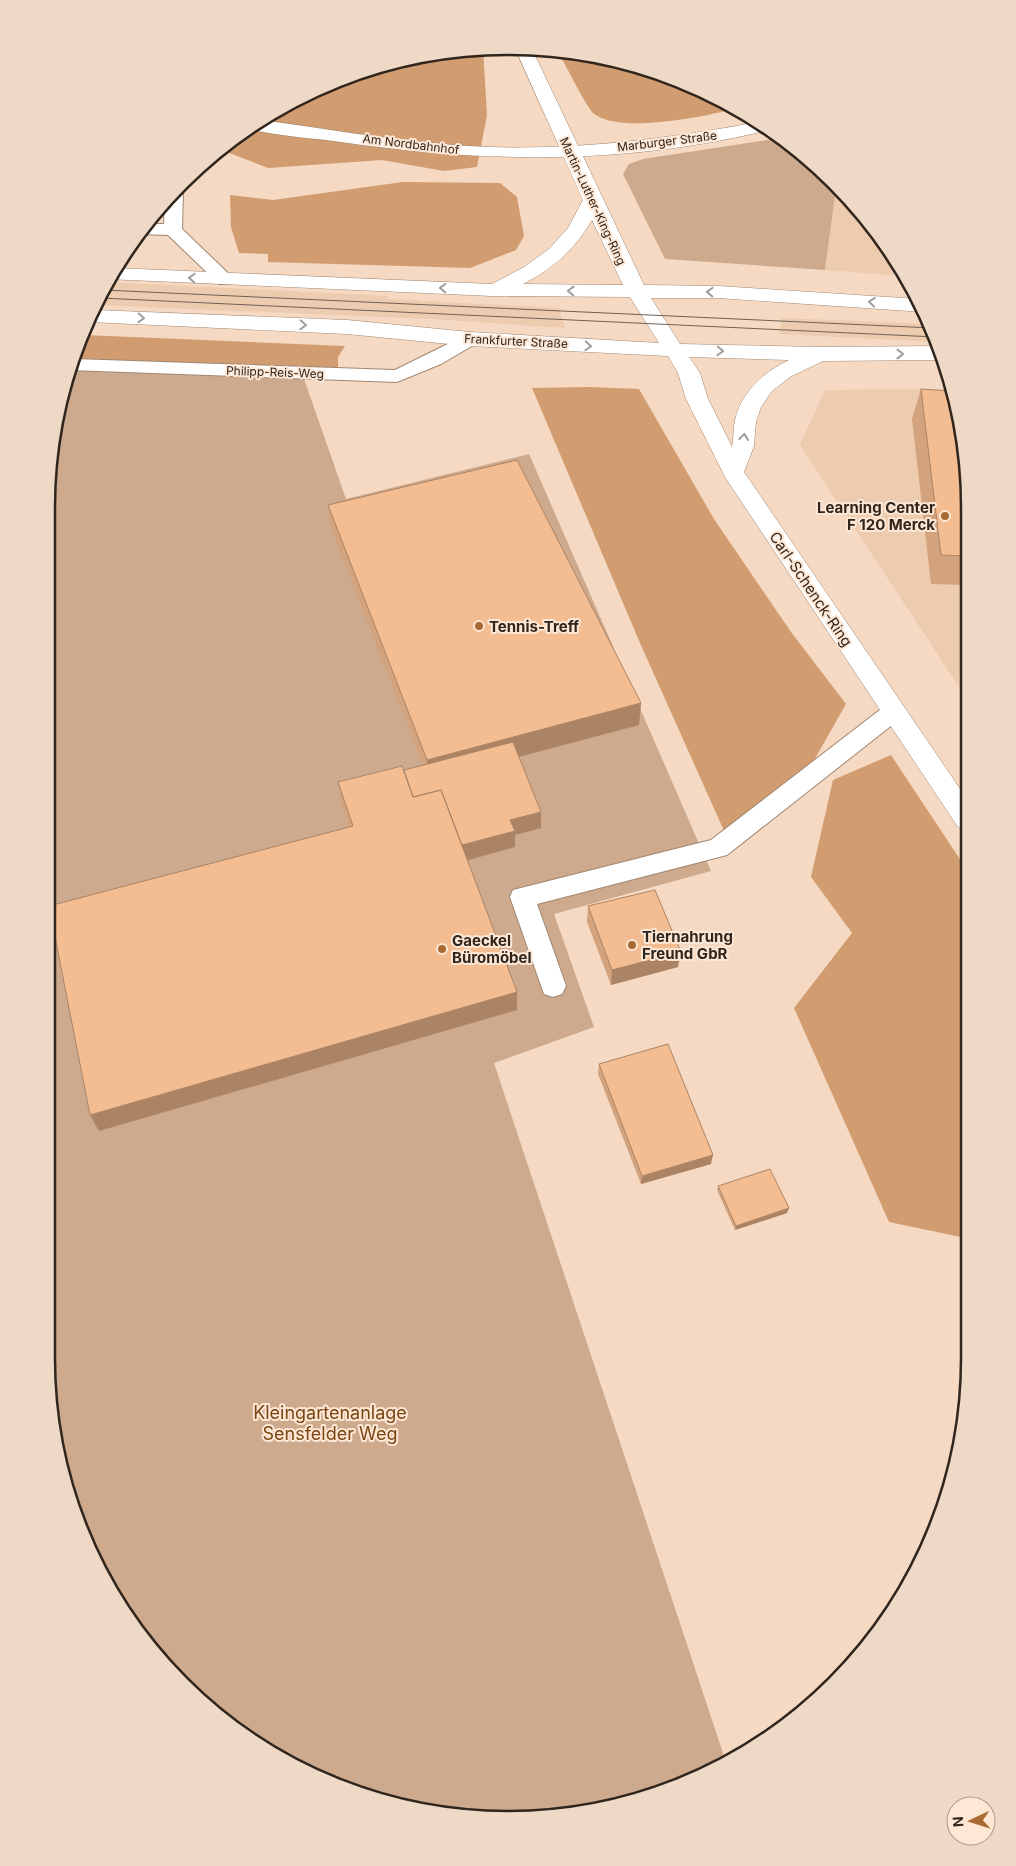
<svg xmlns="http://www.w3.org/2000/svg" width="1016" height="1866" font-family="Inter,sans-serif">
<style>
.built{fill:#edcbaf}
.green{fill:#cdaa8d}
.forest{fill:#d19c70}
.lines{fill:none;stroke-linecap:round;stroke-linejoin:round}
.lane-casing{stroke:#a18772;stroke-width:2}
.street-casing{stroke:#a18772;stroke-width:1}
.secondary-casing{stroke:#a18772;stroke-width:1}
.lane{fill:#fff;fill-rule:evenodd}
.street{fill:#fff;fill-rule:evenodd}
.secondary{fill:#fff;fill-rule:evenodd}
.tram{stroke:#716154;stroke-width:1}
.wall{fill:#d2a37d}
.shaded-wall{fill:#ab8466}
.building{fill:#f4bd91;stroke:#ab8466}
.oneway{stroke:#a29d9a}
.poi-dot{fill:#a86a30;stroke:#fee7d5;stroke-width:2}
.labels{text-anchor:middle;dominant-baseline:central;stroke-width:4;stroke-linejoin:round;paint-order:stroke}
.far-street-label{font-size:12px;fill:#31261e;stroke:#fee7d5}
.poi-label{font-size:15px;font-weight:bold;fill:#31261e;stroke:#fee7d5;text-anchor:start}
.street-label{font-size:15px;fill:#31261e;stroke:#fee7d5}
.near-park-label{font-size:18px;fill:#784513;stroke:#fee7d5}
.rim{fill:none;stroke:#31261e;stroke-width:2.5}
</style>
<rect width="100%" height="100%" fill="#f5d9c2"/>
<path class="built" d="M 836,188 L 892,251 L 905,276 L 825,270 Z
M 106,282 L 388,296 L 388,299 L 559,308 L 565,328 L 432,319 L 97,305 Z
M 782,318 L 931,324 L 937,342 L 780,334 Z
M 950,389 L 966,448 L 967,699 L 800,445 L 825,390 Z"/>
<path class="green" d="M 780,138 L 813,161 L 836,188 L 825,270 L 665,259 L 623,174 L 629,164 L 643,159 Z
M 70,369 L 303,376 L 346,499 L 529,454 L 711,871 L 554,914 L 594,1027 L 494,1063 L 725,1759 L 685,1784 L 538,1819 L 389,1804 L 252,1742 L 142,1639 L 71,1507 L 46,1358 L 47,478 L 62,388 Z"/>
<path class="forest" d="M 478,47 L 483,47 L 487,115 L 477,167 L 444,171 L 382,160 L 268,168 L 219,149 L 227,142 L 304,94 L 388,62 Z
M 557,50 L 608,59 L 610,64 C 657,65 697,89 738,108 C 708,116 618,135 593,113 C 586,106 564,62 557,50 Z
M 403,182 L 500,183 L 517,197 L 524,236 L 516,250 L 470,268 L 268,262 L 268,254 L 239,253 L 231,227 L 230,195 L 273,200 Z
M 84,335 L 345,346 L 338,357 L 338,374 L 70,369 Z
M 590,387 L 639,389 L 714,519 L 791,632 L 846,704 L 809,769 L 725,833 L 640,643 L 532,388 Z
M 891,755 L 967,870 L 968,1235 L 961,1237 L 889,1222 L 794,1008 L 852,933 L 811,877 L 833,780 Z"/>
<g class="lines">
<defs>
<path id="lane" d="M 178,188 L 183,192 L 182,229 L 231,276 L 234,280 L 231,284 L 219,284 L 168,235 L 139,234 L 146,224 L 164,224 L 165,200 Z
M 470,333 L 477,335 L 479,339 L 477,343 L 441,364 L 397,382 L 69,370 L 74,359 L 395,370 Z
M 893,703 L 901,706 L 904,712 L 901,718 L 727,855 L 537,904 L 566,986 L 562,994 L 553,997 L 544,994 L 510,897 L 513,890 L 711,840 L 885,706 Z"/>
<path id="street" d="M 261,120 C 336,130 411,144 487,147 C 578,150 668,139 758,122 L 769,130 C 627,165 485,163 341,142 C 310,138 278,136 248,129 Z"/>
<path id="secondary" d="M 515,48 L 532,49 L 644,285 L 718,286 L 918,299 L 924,312 L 718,298 L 651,298 L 680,344 L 821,347 L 939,346 L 941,360 L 823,361 L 790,377 L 771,392 L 761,407 L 756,422 L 754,446 L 744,472 L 967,799 L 967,831 L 958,827 L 725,477 L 686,399 L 678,373 L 668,356 L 470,346 L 347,334 L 90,322 L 95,310 L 347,320 L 470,332 L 659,343 L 630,297 L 492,296 L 107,279 L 115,268 L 492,284 L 524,267 L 549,249 L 568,228 L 583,200 ZM 592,220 L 623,285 L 523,284 C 553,269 575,249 592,220 ZM 689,357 L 789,360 C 764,372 742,391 735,420 C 733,429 734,438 732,447 L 708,399 L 700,373 Z"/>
</defs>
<use href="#lane" class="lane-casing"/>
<use href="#street" class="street-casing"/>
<use href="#secondary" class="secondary-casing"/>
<use href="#lane" class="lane"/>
<use href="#street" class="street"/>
<use href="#secondary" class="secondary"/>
<path class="tram" d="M 103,290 L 933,328
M 100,298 L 936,337"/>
</g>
<path class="wall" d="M 890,250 L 892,251 L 896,260 L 890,259 Z
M 921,389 L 966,448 L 966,585 L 931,584 L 912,419 Z
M 328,505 L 641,703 L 639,725 L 519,757 L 541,812 L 541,828 L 515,835 L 515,847 L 467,860 L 517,1010 L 99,1131 L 90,1115 L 349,827 L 341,803 L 338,782 L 404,770 L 423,765 L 331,528 Z
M 588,906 L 678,967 L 611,985 L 587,922 Z
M 599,1064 L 711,1164 L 641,1184 L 598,1074 Z
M 718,1186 L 789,1208 L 787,1213 L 735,1230 L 717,1190 Z"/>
<path class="shaded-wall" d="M 641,703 L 639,725 L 428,781 L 427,760 Z
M 541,812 L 541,828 L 515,835 L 515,847 L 461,862 L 460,845 L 510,820 Z
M 681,952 L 678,967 L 611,985 L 612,970 Z
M 517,992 L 517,1010 L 99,1131 L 90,1115 Z
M 713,1155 L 711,1164 L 641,1184 L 642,1176 Z
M 789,1208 L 787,1213 L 735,1230 L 736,1226 Z"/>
<path class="building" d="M 921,389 L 951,391 L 966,448 L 966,556 L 941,555 Z
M 517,460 L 641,703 L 427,760 L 328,505 Z
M 513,742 L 541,812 L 510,820 L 515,831 L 462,845 L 441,790 L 413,797 L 404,770 Z
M 402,766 L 413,797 L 441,790 L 517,992 L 90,1115 L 49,906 L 353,826 L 338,782 Z
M 655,890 L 681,952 L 612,970 L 588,906 Z
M 668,1044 L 713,1155 L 642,1176 L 599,1064 Z
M 770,1169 L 789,1208 L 736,1226 L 718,1186 Z"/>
<defs><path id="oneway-chevron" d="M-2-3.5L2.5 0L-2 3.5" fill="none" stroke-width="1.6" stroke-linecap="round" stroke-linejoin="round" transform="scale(1.25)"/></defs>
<g class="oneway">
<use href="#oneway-chevron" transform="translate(192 278) rotate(-177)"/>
<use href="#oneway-chevron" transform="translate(443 288) rotate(-178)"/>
<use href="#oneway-chevron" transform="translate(571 291) rotate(-179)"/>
<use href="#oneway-chevron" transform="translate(710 292) rotate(-178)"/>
<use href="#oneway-chevron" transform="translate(872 302) rotate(-175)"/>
<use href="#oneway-chevron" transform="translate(141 318) rotate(3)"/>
<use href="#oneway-chevron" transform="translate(303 325) rotate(3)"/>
<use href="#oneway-chevron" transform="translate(588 346) rotate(3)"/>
<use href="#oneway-chevron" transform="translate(720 351) rotate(2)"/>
<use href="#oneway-chevron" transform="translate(900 354)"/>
<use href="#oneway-chevron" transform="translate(744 437) rotate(-84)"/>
</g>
<g class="poi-dot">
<circle cx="945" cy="516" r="5"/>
<circle cx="479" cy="626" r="5"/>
<circle cx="632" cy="945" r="5"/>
<circle cx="442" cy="949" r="5"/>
</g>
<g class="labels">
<g class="far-street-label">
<text transform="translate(667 141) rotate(-7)">Marburger Straße</text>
<text transform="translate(411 144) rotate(7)">Am Nordbahnhof</text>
<text transform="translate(593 201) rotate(65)">Martin-Luther-King-Ring</text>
<text transform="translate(516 341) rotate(3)">Frankfurter Straße</text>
<text transform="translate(275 372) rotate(2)">Philipp-Reis-Weg</text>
</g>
<g class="poi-label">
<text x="935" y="507" text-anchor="end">Learning Center<tspan x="935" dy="17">F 120 Merck</tspan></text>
<text x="489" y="626">Tennis-Treff</text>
<text x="642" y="936">Tiernahrung<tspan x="642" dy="17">Freund GbR</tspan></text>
<text x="452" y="940">Gaeckel<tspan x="452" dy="17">Büromöbel</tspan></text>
</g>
<g class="street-label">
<text transform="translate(811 589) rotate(56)">Carl-Schenck-Ring</text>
</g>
<g class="near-park-label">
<text x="330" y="1412">Kleingartenanlage<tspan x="330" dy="21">Sensfelder Weg</tspan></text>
</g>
</g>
<path d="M0 0H1016V1866H0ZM508 55H508A453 453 0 0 1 961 508V1358A453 453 0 0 1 508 1811H508A453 453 0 0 1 55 1358V508A453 453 0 0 1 508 55Z" fill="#eed8c6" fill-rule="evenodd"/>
<path class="rim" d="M508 55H508A453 453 0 0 1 961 508V1358A453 453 0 0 1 508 1811H508A453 453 0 0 1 55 1358V508A453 453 0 0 1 508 55Z"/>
<g transform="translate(971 1821) rotate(266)"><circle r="24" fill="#fee7d5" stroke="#ac9a8c"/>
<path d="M0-4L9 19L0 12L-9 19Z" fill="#a86a30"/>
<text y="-8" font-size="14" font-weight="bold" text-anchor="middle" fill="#31261e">N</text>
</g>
</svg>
